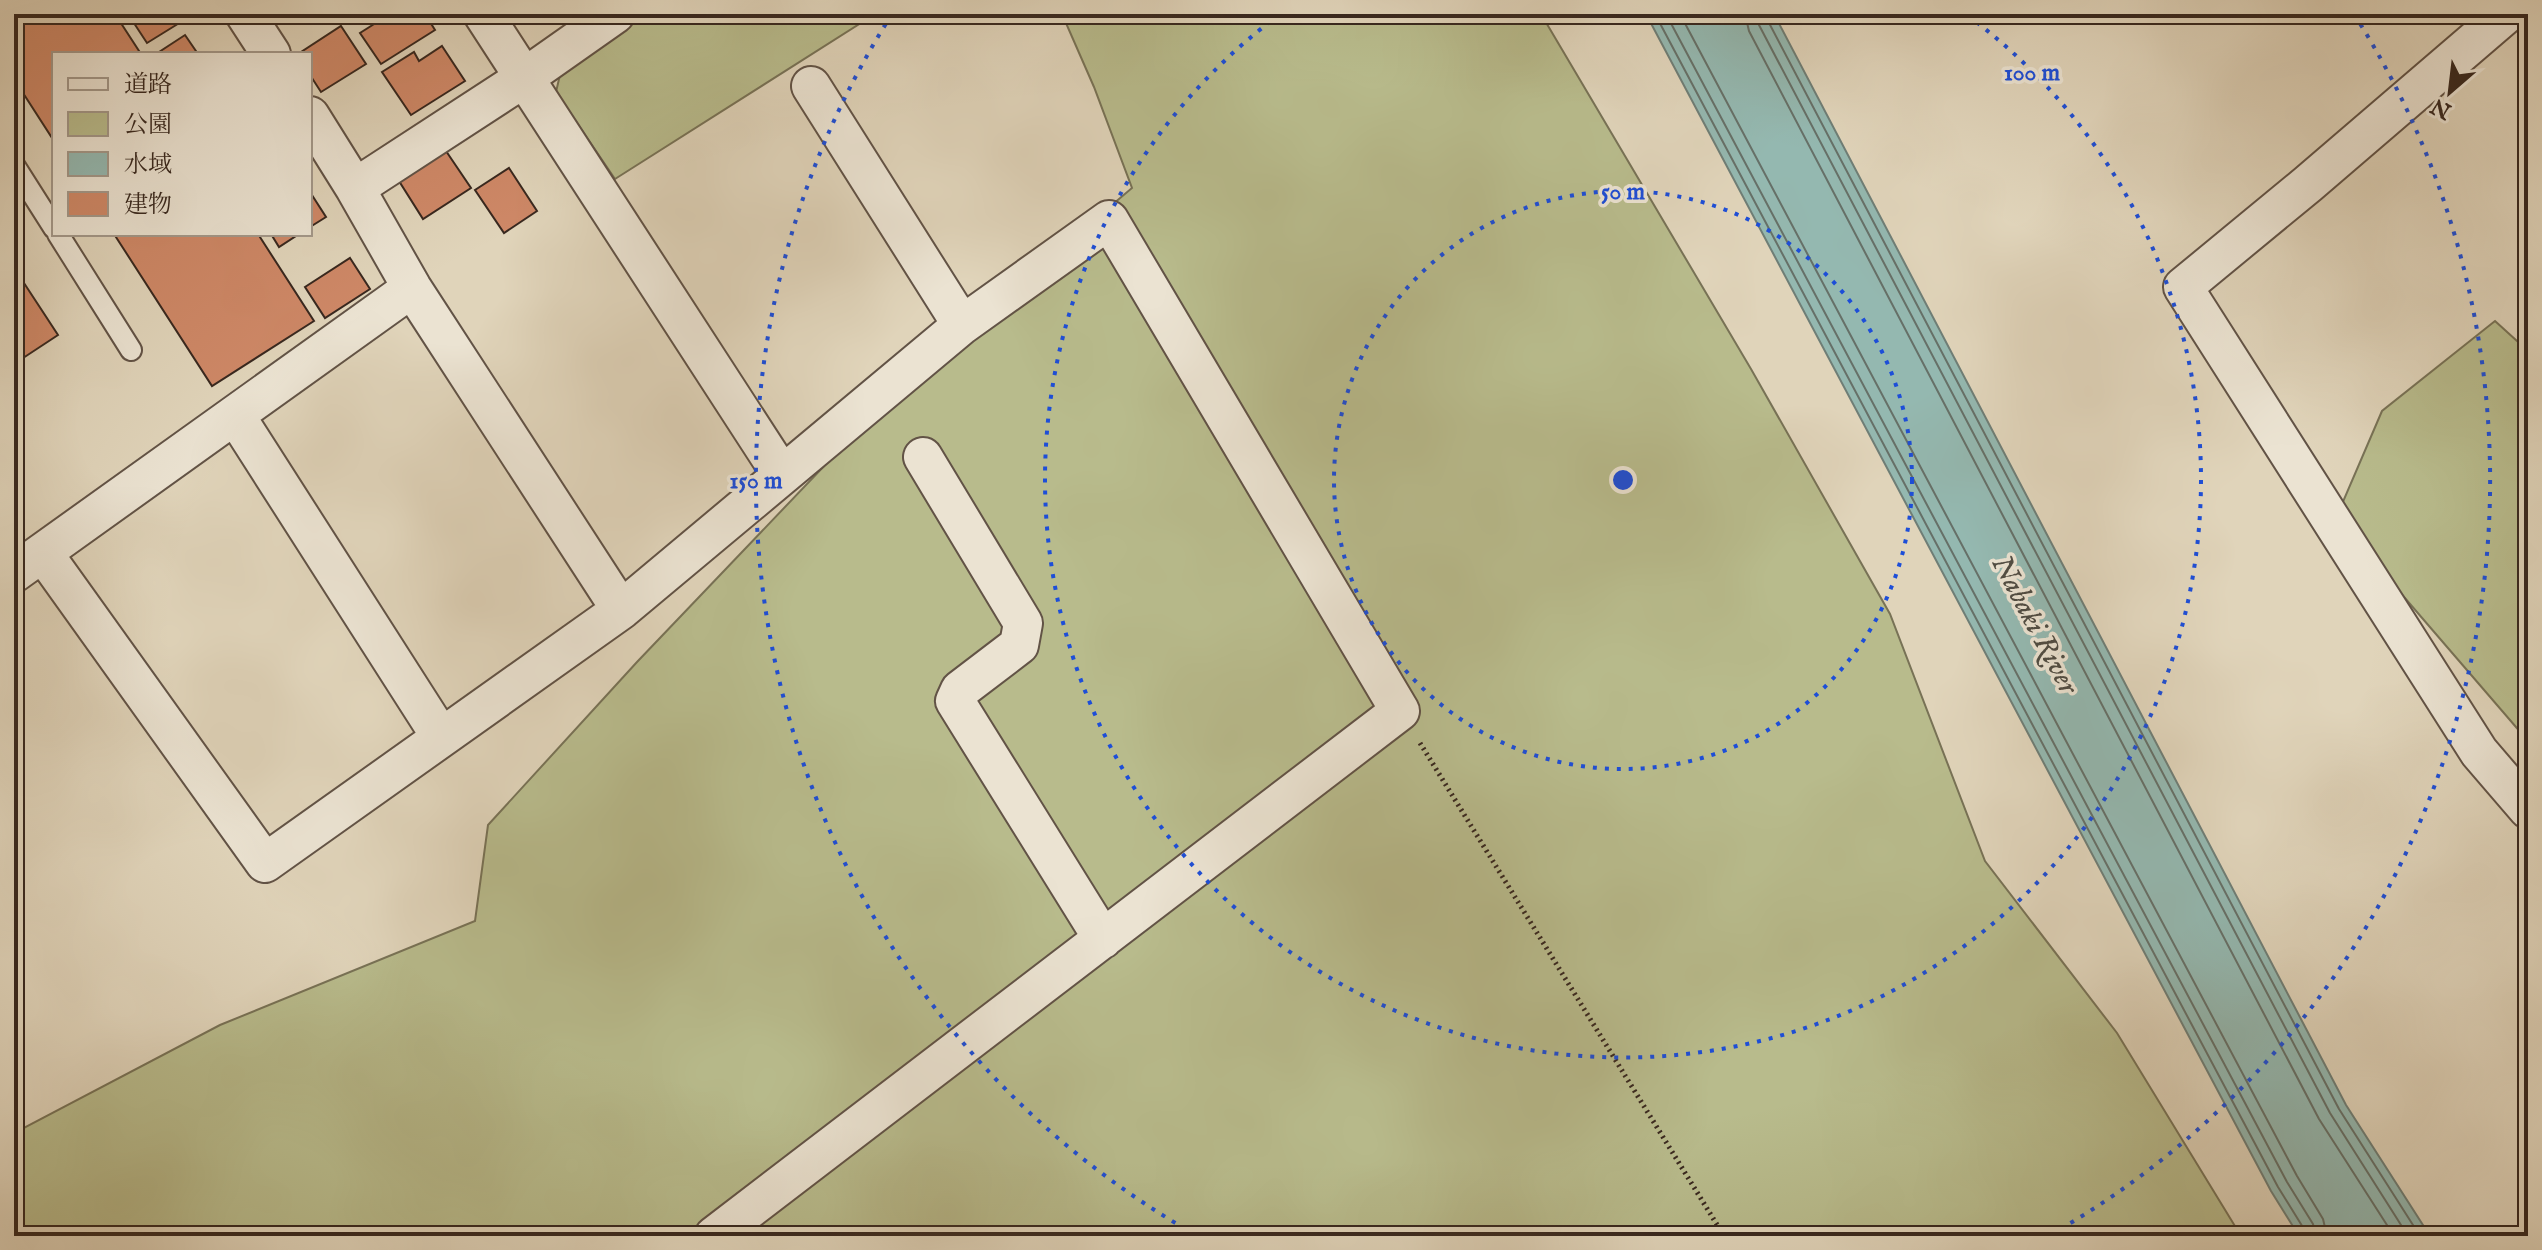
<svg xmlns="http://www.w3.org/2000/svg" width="2542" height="1250" font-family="'IM FELL English','Noto Serif JP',serif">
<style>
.green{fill:#b8bb8c;stroke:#787256;stroke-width:2}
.water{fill:#94b8b0;stroke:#6f7e76;stroke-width:2}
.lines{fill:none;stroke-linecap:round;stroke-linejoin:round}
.shore{stroke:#667068;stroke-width:2}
.building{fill:#ce8867;stroke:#38281f;stroke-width:2}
.service-casing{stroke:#625346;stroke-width:24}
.minor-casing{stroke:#625346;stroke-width:42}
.path{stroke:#38281f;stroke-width:5;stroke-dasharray:2 4;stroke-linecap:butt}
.service{stroke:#ebe3d2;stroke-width:20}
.minor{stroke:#ebe3d2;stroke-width:38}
.ring{fill:none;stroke:#1d4ed8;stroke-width:4;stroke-dasharray:4 8}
.labels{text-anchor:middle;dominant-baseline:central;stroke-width:7;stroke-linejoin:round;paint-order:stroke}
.water-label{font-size:30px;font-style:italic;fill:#4f4c43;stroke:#ebe3d2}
.centre{fill:#1d4ed8;stroke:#ebe3d2;stroke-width:4}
.ring-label{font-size:24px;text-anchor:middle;font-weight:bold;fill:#1d4ed8;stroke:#ebe3d2;stroke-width:7;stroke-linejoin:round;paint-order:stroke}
</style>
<rect width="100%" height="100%" fill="#e0d4ba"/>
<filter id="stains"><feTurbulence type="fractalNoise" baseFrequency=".0025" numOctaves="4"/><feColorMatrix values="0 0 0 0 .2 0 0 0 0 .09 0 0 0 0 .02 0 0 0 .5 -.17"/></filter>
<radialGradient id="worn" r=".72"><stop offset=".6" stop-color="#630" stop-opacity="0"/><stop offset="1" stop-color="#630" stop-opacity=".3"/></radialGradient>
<path class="green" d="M 641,14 L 875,14 L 615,179 L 556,92 L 562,66 Z
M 1062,14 L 1541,14 L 1751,369 L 1890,614 L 1985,861 L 2117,1033 L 2241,1236 L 14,1236 L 14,1133 L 220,1025 L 475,921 L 488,825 L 637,662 L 912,374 L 1132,188 L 1094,87 Z
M 2495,321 L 2528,351 L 2528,741 L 2336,518 L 2382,411 Z"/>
<path class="water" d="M 1646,14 L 1774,14 L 2346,1105 L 2430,1236 L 2299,1236 L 2271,1191 Z"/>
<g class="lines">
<path class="shore" d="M 1655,14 L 2278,1187 L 2304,1229 L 2305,1236
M 1666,14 L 2287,1182 L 2313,1224 L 2315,1236
M 1680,14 L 2297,1176 L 2323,1219 L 2327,1236
M 1745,14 L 1749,31 L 2319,1119 L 2394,1236
M 1757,14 L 1759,25 L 2330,1113 L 2408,1236
M 1767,14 L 1768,21 L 2339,1109 L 2420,1236"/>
</g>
<path class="building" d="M 14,14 L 115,14 L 141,54 L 54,54 L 54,141 L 14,79 Z
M 128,14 L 187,14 L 189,17 L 147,43 Z
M 390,14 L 425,14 L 435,30 L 381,64 L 360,33 Z
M 341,26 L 366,64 L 321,92 L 310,75 L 310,54 L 298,54 Z
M 185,35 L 198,54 L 156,54 Z
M 442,46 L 465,81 L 411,115 L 382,72 L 414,52 L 419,61 Z
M 446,151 L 471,188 L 423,219 L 399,181 Z
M 509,168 L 537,211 L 504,233 L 475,190 Z
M 310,192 L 326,217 L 310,227 Z
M 114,234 L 258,234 L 314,321 L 212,386 Z
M 271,234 L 299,234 L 279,247 Z
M 350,258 L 370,289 L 325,318 L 305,287 Z
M 22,280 L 58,335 L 14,364 L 14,285 Z"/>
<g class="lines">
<defs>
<path id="service" d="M 14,165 L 54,228
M 58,234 L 131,350"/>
<path id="minor" d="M 245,14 L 271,54
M 483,14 L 782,475
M 2506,14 L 2308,184 L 2183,287 L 2479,752 L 2528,809
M 811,86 L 962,325
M 310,116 L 355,188 L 412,288 L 621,610
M 355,188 L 524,78 L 615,14
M 235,415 L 441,737
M 923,457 L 1023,623 L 1019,645 L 960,690 L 955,701 L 1103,939
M 43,553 L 265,863 L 621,610 L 962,325 L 1109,220 L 1400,711 L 714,1236
M 14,573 L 412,288"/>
</defs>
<use href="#service" class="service-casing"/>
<use href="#minor" class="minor-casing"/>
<path class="path" d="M 1420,743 L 1724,1236"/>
<use href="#service" class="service"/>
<use href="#minor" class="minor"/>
</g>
<g class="ring">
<circle cx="1623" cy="480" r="289"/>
<path d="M1967 15A578 578 0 1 1 1279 15"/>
<path d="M1196 1235A867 867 0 0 1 892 14M2354 14A867 867 0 0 1 2050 1235"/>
</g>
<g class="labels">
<g class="water-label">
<text transform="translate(2034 625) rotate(62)">Nabaki River</text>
</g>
</g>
<circle cx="1623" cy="480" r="12" class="centre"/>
<g class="ring-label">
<text x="2032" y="80">100 m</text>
<text x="1623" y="199">50 m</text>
<text x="756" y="488">150 m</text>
</g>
<rect width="2542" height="1250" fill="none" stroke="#e0d4ba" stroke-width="48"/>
<rect x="16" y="16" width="2510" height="1218" fill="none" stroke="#38281f" stroke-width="4"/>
<rect x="24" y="24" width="2494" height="1202" fill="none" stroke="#38281f" stroke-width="2"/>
<rect x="52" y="52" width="260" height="184" fill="#ebe3d2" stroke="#a3988a" stroke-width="2"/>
<rect x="68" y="78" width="40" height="12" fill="#ebe3d2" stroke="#a3988a" stroke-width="2"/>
<text x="124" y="92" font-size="24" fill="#38281f">道路</text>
<rect x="68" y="112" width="40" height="24" fill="#b8bb8c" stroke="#a3988a" stroke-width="2"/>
<text x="124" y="132" font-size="24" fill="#38281f">公園</text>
<rect x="68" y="152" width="40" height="24" fill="#94b8b0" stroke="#a3988a" stroke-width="2"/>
<text x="124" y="172" font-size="24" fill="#38281f">水域</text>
<rect x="68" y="192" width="40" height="24" fill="#ce8867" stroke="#a3988a" stroke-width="2"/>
<text x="124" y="212" font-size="24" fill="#38281f">建物</text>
<g transform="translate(2450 92) rotate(208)" stroke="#ebe3d2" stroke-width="6" paint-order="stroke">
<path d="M0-6L14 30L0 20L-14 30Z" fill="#38281f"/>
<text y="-12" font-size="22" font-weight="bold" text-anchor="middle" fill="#38281f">N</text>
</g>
<rect width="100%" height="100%" filter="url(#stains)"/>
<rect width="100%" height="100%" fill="url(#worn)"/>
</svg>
